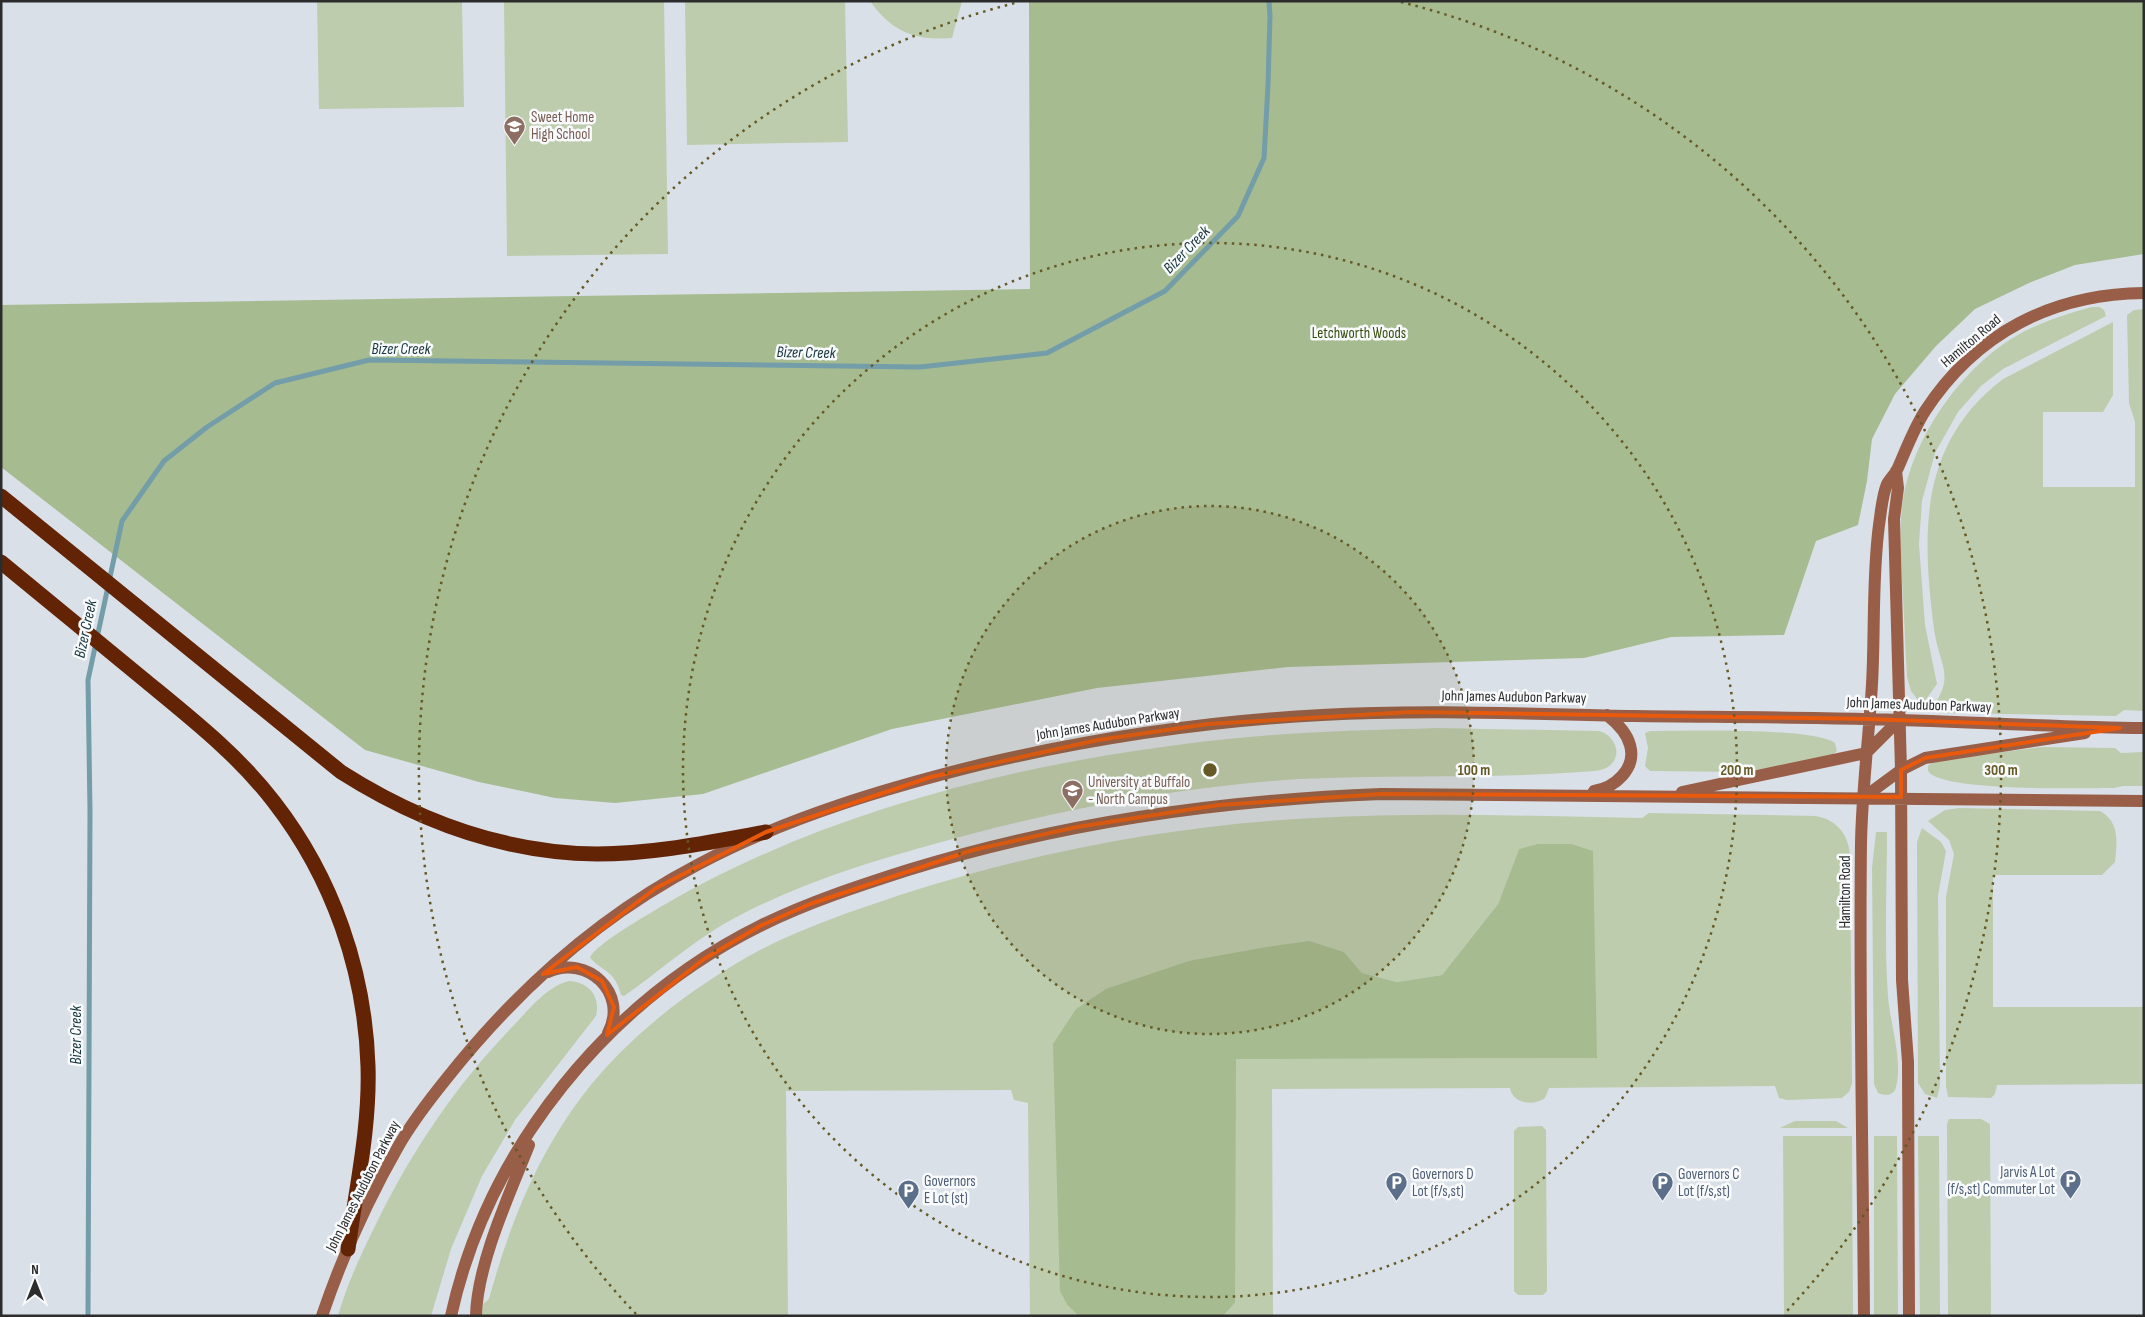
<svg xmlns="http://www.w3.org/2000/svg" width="2145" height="1317" font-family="'Sofia Sans Condensed',sans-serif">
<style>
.built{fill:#dae0e8}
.green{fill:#bdccad}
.forest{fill:#a6bb90}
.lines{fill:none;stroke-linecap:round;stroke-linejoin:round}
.stream{stroke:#739da8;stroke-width:5}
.secondary{stroke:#985e47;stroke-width:12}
.highway{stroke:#632406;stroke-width:15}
.marked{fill:none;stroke:#e8590c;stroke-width:4;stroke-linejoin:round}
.ring{fill:none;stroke:#655926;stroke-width:2.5;stroke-dasharray:2.5 5}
.labels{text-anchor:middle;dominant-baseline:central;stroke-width:5;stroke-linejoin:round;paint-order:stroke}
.education-label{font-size:15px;fill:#785e54;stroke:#f8fafc;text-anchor:start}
.park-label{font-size:15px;fill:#344d0b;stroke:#f8fafc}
.street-label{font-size:15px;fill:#2c2c2d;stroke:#f8fafc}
.service-label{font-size:15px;fill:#4e5e75;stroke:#f8fafc;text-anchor:start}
.water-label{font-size:16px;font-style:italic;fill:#16353b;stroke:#f8fafc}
.centre{fill:#655926;stroke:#f8fafc;stroke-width:2.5}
.ring-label{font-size:15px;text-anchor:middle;font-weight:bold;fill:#655926;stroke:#f8fafc;stroke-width:5;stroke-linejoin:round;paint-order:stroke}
</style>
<rect width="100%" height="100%" fill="#ebecee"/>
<path class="built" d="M 1,1 L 2144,1 L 2144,1316 L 1,1316 Z"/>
<path class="green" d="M 317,1 L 462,1 L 464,107 L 319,109 Z
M 504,1 L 664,1 L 668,254 L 507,256 Z
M 685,1 L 845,1 L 848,142 L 687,145 Z
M 870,1 L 962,1 L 952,38 C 915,41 892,32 870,1 Z
M 2092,307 L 2100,307 L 2104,310 L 2106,316 L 2003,369 L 1981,386 L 1958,412 L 1935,453 L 1922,501 L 1919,544 L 1925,625 L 1937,684 L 1922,705 L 1911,691 L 1907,677 C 1905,644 1904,611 1902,579 C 1901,552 1899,525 1903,499 C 1913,438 1959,372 2011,339 C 2035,324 2065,314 2092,307 Z
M 2144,309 L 2144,711 L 2124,710 L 2116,716 L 1941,713 L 1930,710 C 1957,676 1939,666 1934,629 C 1922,534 1918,444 2003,379 L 2113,322 L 2113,395 L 2103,412 L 2043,412 L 2043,487 L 2135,487 L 2135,422 L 2129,403 L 2127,315 L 2134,310 Z
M 1437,728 L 1599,731 C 1615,735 1624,756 1608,767 C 1600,772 1589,771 1581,772 C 1487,779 1393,774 1299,779 C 1177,787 1056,810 938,843 C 864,863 789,887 722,925 C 687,946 657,973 624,996 L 621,995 C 615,971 605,973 590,958 C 593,946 644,917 657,909 C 829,806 1051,755 1249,737 C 1311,731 1375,730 1437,728 Z
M 1650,731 C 1685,731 1812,727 1835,743 L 1837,751 L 1830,757 L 1745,772 L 1650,771 L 1645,766 L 1648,748 L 1645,733 Z
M 2041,747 L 2115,748 L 2121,753 L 2144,752 L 2144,786 L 2123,786 L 2114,788 C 2085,788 1940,792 1928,771 L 1928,766 L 1934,761 Z
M 1959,808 L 2100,811 C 2120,822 2117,842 2115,862 L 2102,875 L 1993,875 L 1993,1007 L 2144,1007 L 2144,1084 L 1997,1085 L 1995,1094 L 1991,1098 L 1948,1097 L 1946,1086 L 1946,897 L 1954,854 L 1949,840 L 1928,821 L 1945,810 Z
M 1649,813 L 1815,816 C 1837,819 1850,836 1850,858 L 1852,1083 L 1849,1092 L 1842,1098 L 1787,1100 L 1779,1098 L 1775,1086 L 1549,1088 L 1545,1098 C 1533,1107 1512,1103 1510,1088 L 1272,1089 L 1273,1316 L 1223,1316 L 1235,1303 L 1235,1059 L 1597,1058 L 1570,844 L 1519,849 L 1498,904 L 1442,975 L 1397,982 L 1362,973 L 1344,952 L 1310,941 L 1068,1306 L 1079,1316 L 1030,1316 L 1028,1103 L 1014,1100 L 1011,1090 L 786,1091 L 788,1316 L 482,1316 L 483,1304 L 489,1299 C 511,1219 541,1145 595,1080 C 640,1027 699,983 760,950 C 805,927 852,911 900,895 C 1033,852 1174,825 1314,818 C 1423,812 1533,816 1642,818 Z
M 1922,828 L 1941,842 L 1946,851 L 1938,896 L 1940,1086 L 1937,1098 L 1925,1094 L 1918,1083 L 1917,842 Z
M 1876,832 L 1887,832 C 1887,886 1884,942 1888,996 C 1890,1024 1903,1059 1896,1087 C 1894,1096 1885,1096 1878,1093 L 1874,1084 L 1872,868 Z
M 569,981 C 589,982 601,997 596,1016 L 515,1120 L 482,1176 L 451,1249 L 431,1316 L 338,1316 C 347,1284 361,1254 376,1224 C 412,1150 458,1082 516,1023 C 531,1007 548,986 569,981 Z
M 1949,1119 L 1981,1119 L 1990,1124 L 1991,1316 L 1948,1316 L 1947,1124 Z
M 1795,1121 L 1836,1121 L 1848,1128 L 1780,1128 Z
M 1542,1126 L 1546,1130 L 1547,1291 L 1543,1295 L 1518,1295 L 1514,1291 L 1514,1131 L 1518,1127 Z
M 1783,1136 L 1852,1136 L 1853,1316 L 1784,1316 Z
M 1874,1136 L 1897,1136 L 1898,1316 L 1874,1316 Z
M 1918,1136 L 1939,1136 L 1940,1316 L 1920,1316 Z"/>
<path class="forest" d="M 1029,1 L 2144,1 L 2144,254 L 2075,265 L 2029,283 L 1975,309 L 1936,346 L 1895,394 L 1872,439 L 1867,481 L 1858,525 L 1816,541 L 1784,635 L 1671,637 L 1584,658 L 1288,667 L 1097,688 L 892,729 L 703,794 L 615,803 L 555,798 L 479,782 L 365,750 L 1,467 L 1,305 L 1030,289 Z
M 1538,844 L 1571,844 L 1593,851 L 1597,1058 L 1236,1059 L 1235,1303 L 1223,1316 L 1079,1316 L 1068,1306 L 1060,1291 L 1053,1044 L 1076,1009 L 1106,989 L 1189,961 L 1267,947 L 1310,941 L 1344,952 L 1362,973 L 1397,982 L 1442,975 L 1498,904 L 1519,849 Z"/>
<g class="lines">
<path class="stream" d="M 88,1316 L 90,811 L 88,680 L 122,521 L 164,461 L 207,427 L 275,383 L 369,360 L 920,367 L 1047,353 L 1165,291 L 1238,216 L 1264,158 L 1268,85 L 1270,16 L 1269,1"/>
<path class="secondary" d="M 1896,471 L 1898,488 L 1894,519 L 1901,770 L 1902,980 L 1908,1062 L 1909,1316
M 1594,791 C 1614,788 1637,769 1630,745 C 1627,733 1617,723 1607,715
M 1682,792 L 1866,753 L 1899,720
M 1863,798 L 1901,770 L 1925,758 L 2085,733
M 548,972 C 587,954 629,993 608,1033
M 322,1316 C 342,1257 368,1199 399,1145 C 413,1121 430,1099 447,1078 C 516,991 601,915 699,864 C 788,817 886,788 983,764 C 1094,738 1208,721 1322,715 C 1426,709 1530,714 1634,716 C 1711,717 1787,717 1863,719 C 1957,721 2050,727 2144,728
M 451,1316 C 488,1148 608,1001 762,925 C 809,902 858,886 908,870 C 1063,822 1219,800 1381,794 L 2144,801
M 476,1316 C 477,1264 510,1193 529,1145
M 1864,1316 C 1863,1158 1859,1001 1861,843 C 1862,790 1869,737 1872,684 C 1875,631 1872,578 1879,525 C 1881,512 1882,496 1887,484 C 1890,479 1894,475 1897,470 C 1906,450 1913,430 1925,411 C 1976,333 2052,294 2144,293"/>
<path class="highway" d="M 1,496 L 341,772 C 418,821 504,853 597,854 C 654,854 710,842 766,832
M 1,562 C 50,602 98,642 147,682 C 192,719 239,756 274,802 C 333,878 365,971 368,1066 C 370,1128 356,1188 348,1249"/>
</g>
<path class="marked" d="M 1411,712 L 1868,719 L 2120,728 L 1925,758 L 1901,770 L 1901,797 L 1381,794 L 1219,805 L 1077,827 L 973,850 L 810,904 L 760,926 L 704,959 L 607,1035 L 614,1007 L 602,981 L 577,967 L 543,974 L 656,888 L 766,832 L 931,777 L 1098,740 L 1208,724 Z"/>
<circle cx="1210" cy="770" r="264" fill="#655926" fill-opacity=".12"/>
<g class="ring">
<circle cx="1210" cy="770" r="264"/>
<circle cx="1210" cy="770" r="527"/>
<path d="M636 1314A791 791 0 0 1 1019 2M1401 2A791 791 0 0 1 1784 1314"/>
</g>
<defs>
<symbol id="school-pin" viewBox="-11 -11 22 30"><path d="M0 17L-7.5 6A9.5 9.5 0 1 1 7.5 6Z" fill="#8d6e63" stroke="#f8fafc"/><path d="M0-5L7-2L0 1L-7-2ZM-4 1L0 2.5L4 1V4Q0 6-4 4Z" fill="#fff"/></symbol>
<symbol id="university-pin" viewBox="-11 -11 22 30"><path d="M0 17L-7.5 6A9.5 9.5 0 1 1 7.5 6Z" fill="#8d6e63" stroke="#f8fafc"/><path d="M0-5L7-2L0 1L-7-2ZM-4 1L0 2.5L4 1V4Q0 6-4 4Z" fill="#fff"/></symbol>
<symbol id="parking-pin" viewBox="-11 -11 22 30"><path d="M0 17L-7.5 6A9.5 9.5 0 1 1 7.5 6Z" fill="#5c6f8a" stroke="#f8fafc"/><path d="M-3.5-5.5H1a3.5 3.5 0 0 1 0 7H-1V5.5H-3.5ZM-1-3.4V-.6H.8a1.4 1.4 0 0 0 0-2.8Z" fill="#fff"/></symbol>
</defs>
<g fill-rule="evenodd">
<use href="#school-pin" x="502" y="114" width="25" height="34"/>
<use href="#university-pin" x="1060" y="778" width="25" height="34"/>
<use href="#parking-pin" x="2058" y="1168" width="25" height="34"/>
<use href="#parking-pin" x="1384" y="1170" width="25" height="34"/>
<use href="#parking-pin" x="1650" y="1170" width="25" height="34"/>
<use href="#parking-pin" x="896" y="1178" width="25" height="34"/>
</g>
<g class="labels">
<g class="education-label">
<text x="531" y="117">Sweet Home<tspan x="531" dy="17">High School</tspan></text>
<text x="1088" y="782">University at Buffalo<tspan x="1088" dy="17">- North Campus</tspan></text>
</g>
<g class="park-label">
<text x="1359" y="333">Letchworth Woods</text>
</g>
<g class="street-label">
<text transform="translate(1971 341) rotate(-40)">Hamilton Road</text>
<text transform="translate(1514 697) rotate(1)">John James Audubon Parkway</text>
<text transform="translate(1919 705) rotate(2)">John James Audubon Parkway</text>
<text transform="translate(1108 724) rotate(-9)">John James Audubon Parkway</text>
<text transform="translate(1845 892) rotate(-90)">Hamilton Road</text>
<text transform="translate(363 1186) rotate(-63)">John James Audubon Parkway</text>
</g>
<g class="service-label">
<text x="2055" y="1172" text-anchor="end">Jarvis A Lot<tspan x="2055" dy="17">(f/s,st) Commuter Lot</tspan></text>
<text x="1412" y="1174">Governors D<tspan x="1412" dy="17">Lot (f/s,st)</tspan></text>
<text x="1678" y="1174">Governors C<tspan x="1678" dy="17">Lot (f/s,st)</tspan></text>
<text x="924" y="1181">Governors<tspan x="924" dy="17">E Lot (st)</tspan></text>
</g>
<g class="water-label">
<text transform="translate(1187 250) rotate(-46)">Bizer Creek</text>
<text x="401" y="349">Bizer Creek</text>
<text transform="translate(806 353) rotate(1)">Bizer Creek</text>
<text transform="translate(86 629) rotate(-78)">Bizer Creek</text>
<text transform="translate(76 1035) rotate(-90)">Bizer Creek</text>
</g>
</g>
<circle cx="1210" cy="770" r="8" class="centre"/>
<g class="ring-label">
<text x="1474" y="775">100 m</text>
<text x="1737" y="775">200 m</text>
<text x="2001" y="775">300 m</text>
</g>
<rect width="2145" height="1317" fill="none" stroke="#2c2c2d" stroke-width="5"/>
<g transform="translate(35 1282)" stroke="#f8fafc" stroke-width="4" paint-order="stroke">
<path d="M0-4L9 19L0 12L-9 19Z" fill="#2c2c2d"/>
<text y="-8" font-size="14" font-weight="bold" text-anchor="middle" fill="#2c2c2d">N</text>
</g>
</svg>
